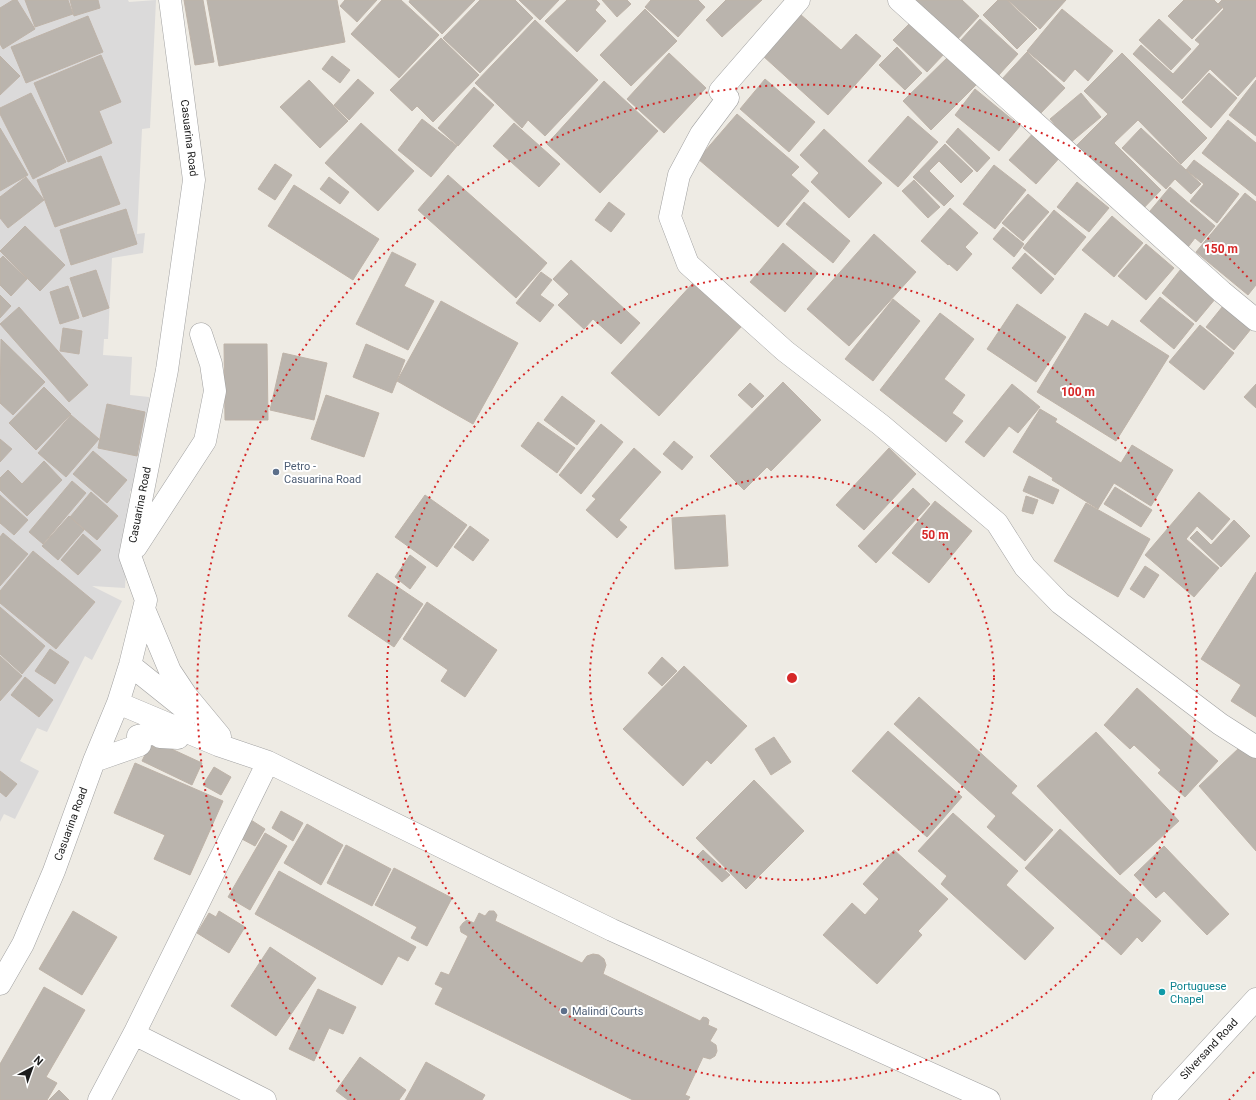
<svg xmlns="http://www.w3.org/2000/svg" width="1256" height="1100" font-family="Roboto,sans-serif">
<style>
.residential{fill:#dbdada}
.building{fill:#bab4ad;stroke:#beb3a8}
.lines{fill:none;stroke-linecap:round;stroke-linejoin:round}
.minor-casing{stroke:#a1a1a1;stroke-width:23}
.minor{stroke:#fff;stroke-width:22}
.ring{fill:none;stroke:#d62828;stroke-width:2;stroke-dasharray:2 4}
.service-dot{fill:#5c6f8a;stroke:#fff;stroke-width:1.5}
.culture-dot{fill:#0f9aa8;stroke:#fff;stroke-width:1.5}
.labels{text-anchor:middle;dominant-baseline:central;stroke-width:4;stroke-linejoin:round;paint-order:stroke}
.street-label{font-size:11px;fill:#1d1d1d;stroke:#fff}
.service-label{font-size:11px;fill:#4e5e75;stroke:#fff;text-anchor:start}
.culture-label{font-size:11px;fill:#0d838f;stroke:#fff;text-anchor:start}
.centre{fill:#d62828;stroke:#fff;stroke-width:2}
.ring-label{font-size:12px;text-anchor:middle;font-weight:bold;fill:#d62828;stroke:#fff;stroke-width:4;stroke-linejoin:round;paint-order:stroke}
</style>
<rect width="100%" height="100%" fill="#eeebe4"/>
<path class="residential" d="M 0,0 L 128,0 L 129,2 L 156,0 L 150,128 L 142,129 L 137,234 L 145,233 L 143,253 L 112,258 L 108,339 L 104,339 L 103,355 L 132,357 L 130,395 L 149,397 L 146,454 L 138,491 L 130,491 L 125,588 L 92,586 L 122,601 L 92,660 L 85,656 L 47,732 L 37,728 L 20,761 L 39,771 L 15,819 L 4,814 L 0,822 Z"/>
<path class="building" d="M 13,0 L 17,0 L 35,29 L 3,49 L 0,44 L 0,8 Z
M 25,0 L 68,0 L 73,14 L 35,27 Z
M 70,0 L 98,0 L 100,8 L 74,16 Z
M 184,0 L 203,0 L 214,62 L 195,65 Z
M 207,0 L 337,0 L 345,42 L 219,66 Z
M 345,0 L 377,0 L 357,22 L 340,6 Z
M 382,0 L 401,0 L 439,35 L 399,78 L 351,34 Z
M 410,0 L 475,0 L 442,34 L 409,2 Z
M 480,0 L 515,0 L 533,18 L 480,73 L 443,38 Z
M 519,0 L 559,0 L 540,20 Z
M 567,0 L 596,0 L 600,4 L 595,10 L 606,21 L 577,52 L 545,21 Z
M 602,0 L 627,0 L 631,4 L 617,17 Z
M 651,0 L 698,0 L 705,7 L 678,37 L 645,7 Z
M 726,0 L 762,0 L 722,37 L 706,20 Z
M 915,0 L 962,0 L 979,16 L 955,42 Z
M 998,0 L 1007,0 L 1037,29 L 1017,49 L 983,15 Z
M 1008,0 L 1066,0 L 1040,29 Z
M 1184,0 L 1214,0 L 1222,8 L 1192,39 L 1168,16 Z
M 1222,0 L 1256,0 L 1256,76 L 1238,96 L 1210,69 L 1182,99 L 1133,54 L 1141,45 L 1173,74 L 1200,44 L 1195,40 L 1224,9 L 1218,4 Z
M 645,9 L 677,41 L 631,86 L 600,55 Z
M 1062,9 L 1113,51 L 1088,81 L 1075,69 L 1064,82 L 1027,51 Z
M 800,14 L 841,50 L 856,34 L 881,56 L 828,115 L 763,56 Z
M 88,16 L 103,52 L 26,83 L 11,47 Z
M 980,19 L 1018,54 L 998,76 L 960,41 Z
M 1159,19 L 1191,49 L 1171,70 L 1139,40 Z
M 535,20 L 598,80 L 545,136 L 528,120 L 522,128 L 475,83 Z
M 912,21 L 945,53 L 927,72 L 893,40 Z
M 441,38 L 479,75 L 433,122 L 417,106 L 412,111 L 390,90 Z
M 897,47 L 922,73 L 905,90 L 879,65 Z
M 1027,52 L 1065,88 L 1039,115 L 1001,80 Z
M 669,53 L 706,88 L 664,133 L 627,99 Z
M 1122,53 L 1207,138 L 1181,164 L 1138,120 L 1114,143 L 1161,190 L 1139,213 L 1075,147 L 1108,114 L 1084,91 Z
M 101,55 L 121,102 L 99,111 L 112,143 L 68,162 L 34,83 Z
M 950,55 L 978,83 L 931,130 L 903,101 Z
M 0,56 L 20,76 L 0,95 Z
M 332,56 L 350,70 L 340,83 L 322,69 Z
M 1209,73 L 1237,98 L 1211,128 L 1182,102 Z
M 358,79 L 374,93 L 349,120 L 334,105 Z
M 765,79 L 815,122 L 789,152 L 740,109 Z
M 309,80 L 348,121 L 320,148 L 280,107 Z
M 1256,80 L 1256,136 L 1229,115 Z
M 604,81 L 658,131 L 600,193 L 547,144 Z
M 474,87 L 494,105 L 458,146 L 438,128 Z
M 975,89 L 1020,126 L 999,151 L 955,115 Z
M 31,93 L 66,162 L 33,179 L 0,114 L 0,108 Z
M 1081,93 L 1101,117 L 1070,143 L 1050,119 Z
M 737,114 L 799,167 L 791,175 L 809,191 L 778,227 L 698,159 Z
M 908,116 L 938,142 L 898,187 L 868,161 Z
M 422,119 L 457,146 L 431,177 L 398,150 Z
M 1228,120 L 1256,143 L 1256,196 L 1202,153 Z
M 361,123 L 414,171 L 378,211 L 325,163 Z
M 514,123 L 560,164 L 539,187 L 493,146 Z
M 0,128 L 28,175 L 0,191 Z
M 958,128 L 990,158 L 977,172 L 946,142 Z
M 1141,128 L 1201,184 L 1191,194 L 1175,179 L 1166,189 L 1122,148 Z
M 824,129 L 882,183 L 849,218 L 811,182 L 819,173 L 800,155 Z
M 1035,131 L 1062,155 L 1036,184 L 1009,160 Z
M 945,144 L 973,171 L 961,183 L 939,161 L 929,171 L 954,196 L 944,206 L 913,177 Z
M 101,156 L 120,204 L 55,227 L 37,180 Z
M 1194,160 L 1239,194 L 1217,223 L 1190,201 L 1204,184 L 1186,170 Z
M 275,164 L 292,175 L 275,200 L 258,189 Z
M 994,165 L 1026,190 L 995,229 L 963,204 Z
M 448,175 L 547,263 L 516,298 L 418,210 Z
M 26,177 L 44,200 L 8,228 L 0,218 L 0,197 Z
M 329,177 L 349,192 L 340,204 L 320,189 Z
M 914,180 L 940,207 L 928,218 L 902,191 Z
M 1077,182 L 1109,208 L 1089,232 L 1057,207 Z
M 294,185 L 379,239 L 353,280 L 268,226 Z
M 1170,187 L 1215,226 L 1201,243 L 1195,238 L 1185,251 L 1145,217 Z
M 1245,193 L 1256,202 L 1256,285 L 1248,295 L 1196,252 Z
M 1028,194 L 1049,212 L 1023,241 L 1002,223 Z
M 609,202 L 625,214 L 611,232 L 595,220 Z
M 804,202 L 850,241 L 833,263 L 786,224 Z
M 950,208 L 978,233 L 965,247 L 972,254 L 957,271 L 949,264 L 948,265 L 921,241 Z
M 126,209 L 137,244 L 71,265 L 60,230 Z
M 1054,210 L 1086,237 L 1055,275 L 1023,248 Z
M 1112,216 L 1143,243 L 1114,277 L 1082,250 Z
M 25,226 L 65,265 L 40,291 L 0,251 Z
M 1003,227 L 1024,244 L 1014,257 L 993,239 Z
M 874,234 L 916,272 L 849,346 L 807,309 Z
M 783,243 L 818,273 L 785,312 L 750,282 Z
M 1146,244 L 1174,268 L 1146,300 L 1118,276 Z
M 392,252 L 416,264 L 404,286 L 434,301 L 408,350 L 356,324 Z
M 1025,253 L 1054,279 L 1041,294 L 1012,268 Z
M 3,256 L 27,279 L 11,296 L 0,285 L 0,259 Z
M 571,260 L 640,323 L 621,344 L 593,319 L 584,329 L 558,305 L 569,294 L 553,279 Z
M 1181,269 L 1216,298 L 1196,322 L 1162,293 Z
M 96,270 L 109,308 L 83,317 L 70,278 Z
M 541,272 L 552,280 L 540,295 L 554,305 L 540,322 L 516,303 Z
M 693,283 L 741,327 L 659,416 L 611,373 Z
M 68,286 L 79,318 L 60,324 L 50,292 Z
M 0,295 L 11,306 L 0,318 Z
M 1160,297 L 1194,324 L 1174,349 L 1140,321 Z
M 893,299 L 920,321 L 873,381 L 845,359 Z
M 441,301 L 518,343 L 473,424 L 397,381 Z
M 1227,301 L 1255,324 L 1234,350 L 1206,327 Z
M 1017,304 L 1066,337 L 1036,382 L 987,349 Z
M 19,307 L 88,385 L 69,402 L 0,324 Z
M 940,313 L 974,339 L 944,379 L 965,395 L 952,413 L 963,421 L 946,442 L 880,390 Z
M 1085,313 L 1108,327 L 1112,320 L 1169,356 L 1116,441 L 1037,392 Z
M 1200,325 L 1234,353 L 1204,390 L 1169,362 Z
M 63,328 L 82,331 L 79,354 L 60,351 Z
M 1,339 L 45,382 L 13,415 L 0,403 Z
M 224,344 L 267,344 L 268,420 L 225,420 Z
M 366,344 L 405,360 L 392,393 L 353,377 Z
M 283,353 L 327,363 L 314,420 L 270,410 Z
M 783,382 L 821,420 L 771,471 L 767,467 L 744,490 L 710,456 Z
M 750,383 L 764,396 L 752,408 L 738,395 Z
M 1012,384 L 1040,407 L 1018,433 L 1009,426 L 984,457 L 965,442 Z
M 1256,384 L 1256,408 L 1244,397 Z
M 44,387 L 71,414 L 36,450 L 9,423 Z
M 326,395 L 379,413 L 364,457 L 311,439 Z
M 562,396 L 595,421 L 577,445 L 544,420 Z
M 107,404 L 145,412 L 137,456 L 98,448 Z
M 1040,409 L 1057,419 L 1055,422 L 1121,463 L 1132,445 L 1173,470 L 1151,506 L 1114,483 L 1098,509 L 1052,480 L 1053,478 L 1013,452 Z
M 71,415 L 99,439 L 66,477 L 38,453 Z
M 538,422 L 575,448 L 557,473 L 521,446 Z
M 601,424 L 623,442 L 581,494 L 559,475 Z
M 0,439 L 12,449 L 0,462 Z
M 674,441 L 693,457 L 682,470 L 663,454 Z
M 634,448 L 661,472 L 619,520 L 627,527 L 617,538 L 586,510 L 596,499 L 592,496 Z
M 889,448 L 916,474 L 864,530 L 836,505 Z
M 93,451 L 127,480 L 107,503 L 73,474 Z
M 44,461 L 62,480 L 27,516 L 0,490 L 0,478 L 8,470 L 22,484 Z
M 1029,476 L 1059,490 L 1053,504 L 1023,491 Z
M 72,481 L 86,493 L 43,544 L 29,532 Z
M 1115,487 L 1152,510 L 1141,527 L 1104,504 Z
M 913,488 L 930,504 L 876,563 L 858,546 Z
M 91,492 L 118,516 L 97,540 L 70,517 Z
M 1199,492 L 1230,519 L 1212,540 L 1197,526 L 1186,539 L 1219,568 L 1194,597 L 1145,555 Z
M 0,495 L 28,520 L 14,535 L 0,523 Z
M 425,495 L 467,525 L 437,567 L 395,537 Z
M 1026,496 L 1038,500 L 1033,514 L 1022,511 Z
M 935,501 L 972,531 L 929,583 L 892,553 Z
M 1086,503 L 1150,539 L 1118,597 L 1054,561 Z
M 725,515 L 728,566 L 675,569 L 672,518 Z
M 69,516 L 84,530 L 58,560 L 42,546 Z
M 1234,520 L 1250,536 L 1221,567 L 1190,538 L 1197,531 L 1211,545 Z
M 470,526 L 489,540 L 473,561 L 454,547 Z
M 3,533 L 28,554 L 0,586 L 0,537 Z
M 83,534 L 101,550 L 78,575 L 61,560 Z
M 33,551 L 95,602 L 56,649 L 0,603 L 0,591 Z
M 410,555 L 426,567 L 410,589 L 395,577 Z
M 1145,566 L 1159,575 L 1144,598 L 1130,589 Z
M 1256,572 L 1256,717 L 1231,701 L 1241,685 L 1201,659 Z
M 377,573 L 423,604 L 394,647 L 348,616 Z
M 427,602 L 497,650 L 465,697 L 441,681 L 448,670 L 403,639 Z
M 0,607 L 45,646 L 22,674 L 0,654 Z
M 50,649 L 69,662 L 55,684 L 35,671 Z
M 0,656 L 22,676 L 0,701 Z
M 662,657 L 677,671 L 662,686 L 648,673 Z
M 684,666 L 747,726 L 711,764 L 707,760 L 683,786 L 623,729 Z
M 25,677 L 53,700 L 39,717 L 11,695 Z
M 1137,688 L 1218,761 L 1185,797 L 1158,773 L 1161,770 L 1134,745 L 1130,749 L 1104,725 Z
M 919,697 L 1017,786 L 1011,793 L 1053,830 L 1025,861 L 987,827 L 996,816 L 894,724 Z
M 888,731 L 962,797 L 927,837 L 852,771 Z
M 1096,732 L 1179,821 L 1120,875 L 1037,786 Z
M 774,737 L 791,762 L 771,775 L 755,749 Z
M 152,740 L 202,763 L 192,785 L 142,761 Z
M 1240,747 L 1256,757 L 1256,851 L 1199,786 Z
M 135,763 L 223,801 L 190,875 L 154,859 L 165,835 L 114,813 Z
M 214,767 L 231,777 L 221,795 L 203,785 Z
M 0,771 L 17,784 L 6,797 L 0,792 Z
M 754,780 L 804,831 L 746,889 L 696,838 Z
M 281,811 L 303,823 L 293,841 L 272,828 Z
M 953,813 L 1018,871 L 1006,885 L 1054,928 L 1025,960 L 941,884 L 947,876 L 918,851 Z
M 251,820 L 265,829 L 255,846 L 240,838 Z
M 307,824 L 343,845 L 321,885 L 284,863 Z
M 1060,829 L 1161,921 L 1142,942 L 1137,937 L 1121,955 L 1025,868 Z
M 265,833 L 287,846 L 250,910 L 228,897 Z
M 346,845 L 391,869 L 372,906 L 327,883 Z
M 1164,846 L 1229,914 L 1207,935 L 1164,891 L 1156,898 L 1134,875 Z
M 703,850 L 730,875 L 722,882 L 696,857 Z
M 894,850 L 948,899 L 918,931 L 922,935 L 877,984 L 823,935 L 852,903 L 865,915 L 879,899 L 863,884 Z
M 394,868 L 452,898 L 427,946 L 411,938 L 417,927 L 375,905 Z
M 279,871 L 416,947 L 408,961 L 398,956 L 382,985 L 255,914 Z
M 73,911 L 117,937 L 82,995 L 39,969 Z
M 219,911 L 245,927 L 229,953 L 197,933 L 209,913 L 216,917 Z
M 489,911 L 494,911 L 497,915 L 495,921 L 582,963 L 587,956 L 593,954 L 599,955 L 604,959 L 606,965 L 603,974 L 700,1021 L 703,1017 L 707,1018 L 709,1020 L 708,1025 L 717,1029 L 710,1041 L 716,1045 L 717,1051 L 715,1056 L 710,1059 L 703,1057 L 685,1095 L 690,1097 L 688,1100 L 633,1100 L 435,1004 L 443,988 L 435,984 L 441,972 L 449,975 L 468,936 L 461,932 L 460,927 L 463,923 L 467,920 L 474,923 L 479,913 L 485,916 Z
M 270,947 L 316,978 L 276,1036 L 231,1006 Z
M 44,987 L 85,1010 L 46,1077 L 57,1083 L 47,1100 L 0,1100 L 0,1064 Z
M 318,989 L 356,1007 L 343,1034 L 329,1028 L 314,1061 L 289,1049 Z
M 360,1057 L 406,1090 L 399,1100 L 348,1100 L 336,1091 Z
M 426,1062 L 485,1095 L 482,1100 L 405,1100 Z
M 59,1090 L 69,1100 L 49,1100 Z"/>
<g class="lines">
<defs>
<path id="minor" d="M 799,0 L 720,91 L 728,98 L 701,134 L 679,175 L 670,217 L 688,264 L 785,351 L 881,425 L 997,523 L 1025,567 L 1060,603 L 1220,724 L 1256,747
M 899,0 L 1222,292 L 1256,320
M 136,547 L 205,441 L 215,391 L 211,364 L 201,334
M 144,609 L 170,671 L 186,695 L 220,736
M 130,665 L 190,713
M 118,703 L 218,745 L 268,762 L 612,930 L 989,1100
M 94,761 L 140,745 L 138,736 L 159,733 L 160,737 L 178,738
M 0,984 L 23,944 L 54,871 L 94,761 L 118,703 L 130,665 L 146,600 L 130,556 L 167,370 L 194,180 L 170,0
M 134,1034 L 265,1100
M 99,1100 L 134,1034 L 268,762
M 1163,1100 L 1256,999"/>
</defs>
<use href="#minor" class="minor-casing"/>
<use href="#minor" class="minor"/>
</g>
<g class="ring">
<circle cx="792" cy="678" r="202"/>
<circle cx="792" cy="678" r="405"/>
<path d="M1254 1072A607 607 0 0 1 1229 1100M355 1100A607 607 0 1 1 1254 284"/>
</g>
<g class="service-dot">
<circle cx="276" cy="472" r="4"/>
<circle cx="564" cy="1011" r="4"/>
</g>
<circle class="culture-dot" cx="1162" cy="992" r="4"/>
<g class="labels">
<g class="street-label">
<text transform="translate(189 138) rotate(83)">Casuarina Road</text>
<text transform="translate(140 505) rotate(-79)">Casuarina Road</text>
<text transform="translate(71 824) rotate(-70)">Casuarina Road</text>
<text transform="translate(1209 1049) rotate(-47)">Silversand Road</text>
</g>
<g class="service-label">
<text x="284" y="466">Petro -<tspan x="284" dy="13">Casuarina Road</tspan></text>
<text x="572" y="1011">Malindi Courts</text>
</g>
<g class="culture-label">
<text x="1170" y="986">Portuguese<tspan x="1170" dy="13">Chapel</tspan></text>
</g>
</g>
<circle cx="792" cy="678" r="6" class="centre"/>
<g class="ring-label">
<text x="1221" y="253">150 m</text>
<text x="1078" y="396">100 m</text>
<text x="935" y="539">50 m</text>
</g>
<g transform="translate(32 1068) rotate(41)" stroke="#ffffff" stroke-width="3" paint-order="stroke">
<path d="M0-3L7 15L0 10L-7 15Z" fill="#1d1d1d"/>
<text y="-6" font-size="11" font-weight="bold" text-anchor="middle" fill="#1d1d1d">N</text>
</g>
</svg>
